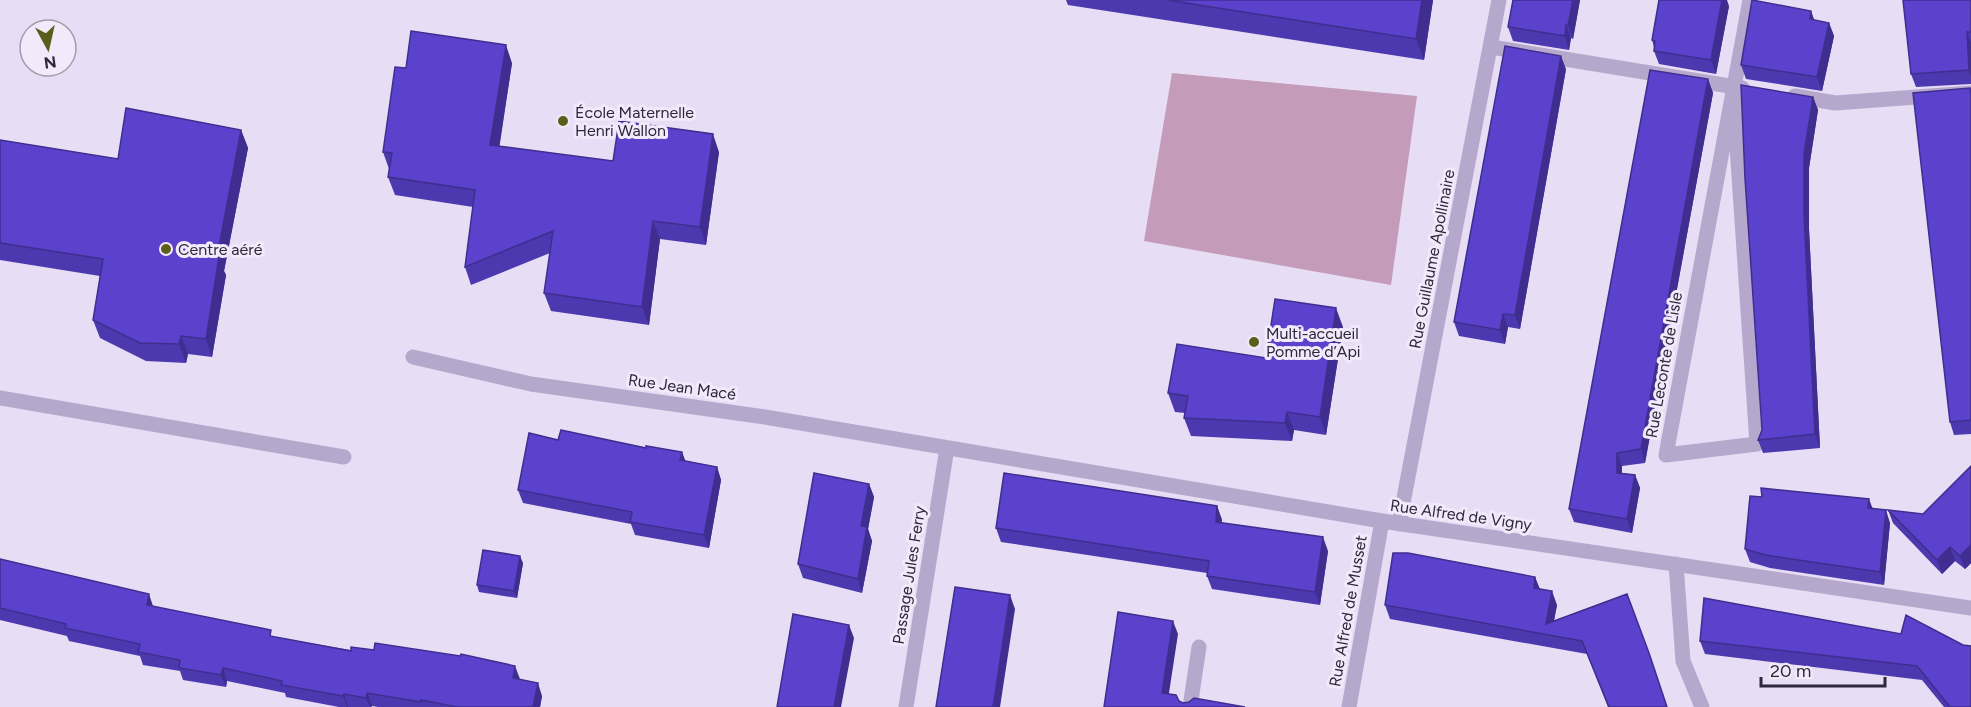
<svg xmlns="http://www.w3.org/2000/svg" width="1971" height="707" font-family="Figtree,sans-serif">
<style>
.green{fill:#c49bb9}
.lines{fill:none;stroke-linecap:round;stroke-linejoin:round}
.lane{stroke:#b6a8cd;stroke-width:15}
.street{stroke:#b6a8cd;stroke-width:15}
.wall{fill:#4d39af}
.shaded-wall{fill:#3f2e8f}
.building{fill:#5a42cc;stroke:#3f2e8f;stroke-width:1.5}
.poi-dot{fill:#5d5d1b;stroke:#f2e9fb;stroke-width:2}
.labels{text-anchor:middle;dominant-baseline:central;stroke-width:6;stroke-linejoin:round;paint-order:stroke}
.poi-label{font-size:16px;fill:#2c2839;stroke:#f2e9fb;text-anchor:start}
.street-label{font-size:16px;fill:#2c2839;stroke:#f2e9fb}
</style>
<rect width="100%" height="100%" fill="#e7ddf4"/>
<path class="green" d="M 1172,73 L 1417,96 L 1391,285 L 1144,241 Z"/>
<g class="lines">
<path class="lane" d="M 0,398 L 344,457"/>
<path class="street" d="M 1491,47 L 1742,88
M 1733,87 L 1757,444 L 1666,455 L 1750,0
M 1795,96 L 1835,103 L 1971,93
M 413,357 L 531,384 L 765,417 L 1382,521 L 1971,608
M 1399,524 L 1499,0
M 1676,564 L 1683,661 L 1702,707
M 906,707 L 947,448
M 1190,707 L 1199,647
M 1349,707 L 1382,521"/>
</g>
<path class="wall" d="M 1066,0 L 1433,0 L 1424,60 L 1068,5 Z
M 1513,0 L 1580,0 L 1573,39 L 1571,38 L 1569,50 L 1513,41 L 1508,27 Z
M 1971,0 L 1971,84 L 1916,87 L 1911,74 Z
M 1729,6 L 1716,74 L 1659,64 L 1654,51 L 1654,47 L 1652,40 Z
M 1811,11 L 1814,20 L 1829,23 L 1834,36 L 1822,91 L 1746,79 L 1741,65 Z
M 512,63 L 499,146 L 613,161 L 719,152 L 706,245 L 660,239 L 649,325 L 551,311 L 544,293 L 550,253 L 471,285 L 465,267 L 473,207 L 395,195 L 388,177 L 389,169 L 383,152 L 406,68 Z
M 1566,69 L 1520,329 L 1508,327 L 1505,344 L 1459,336 L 1454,322 Z
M 1708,79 L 1713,93 L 1645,463 L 1622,466 L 1622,473 L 1635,475 L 1640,488 L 1632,533 L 1574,522 L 1569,509 Z
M 1970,88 L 1971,91 L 1971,434 L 1954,435 L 1950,422 Z
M 1813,97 L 1818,110 L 1809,168 L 1809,229 L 1820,448 L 1763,453 L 1758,440 L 1762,430 Z
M 241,130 L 248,148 L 224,271 L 226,275 L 212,357 L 188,354 L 186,363 L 146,361 L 100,338 L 93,320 L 100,276 L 0,260 L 0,140 L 118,159 Z
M 1343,327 L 1326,435 L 1294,430 L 1292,441 L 1191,436 L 1184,418 L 1185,413 L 1175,412 L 1168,393 L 1266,358 Z
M 558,440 L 682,452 L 685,461 L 717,467 L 721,480 L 709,548 L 635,535 L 631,524 L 523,503 L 518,490 Z
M 1971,466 L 1971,563 L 1965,569 L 1955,561 L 1942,574 L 1893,523 L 1888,510 L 1923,514 Z
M 869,484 L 874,497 L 868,529 L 872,541 L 862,593 L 803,578 L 798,564 Z
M 1217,506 L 1222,520 L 1221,523 L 1328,551 L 1320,605 L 1212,589 L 1207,576 L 1207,573 L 1001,542 L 996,528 Z
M 1873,509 L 1890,523 L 1884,585 L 1770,568 L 1750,562 L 1745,549 Z
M 0,559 L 153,606 L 274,637 L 520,679 L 542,696 L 540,707 L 378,707 L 372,706 L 371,707 L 339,707 L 286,697 L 285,693 L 227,681 L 226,687 L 183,680 L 180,671 L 143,665 L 140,656 L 69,641 L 67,636 L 0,620 Z
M 523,563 L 517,598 L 479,592 L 477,585 Z
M 1535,577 L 1540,589 L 1557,605 L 1554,621 L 1654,667 L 1667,707 L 1608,707 L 1587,654 L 1390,619 L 1385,605 Z
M 1901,634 L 1971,707 L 1944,707 L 1922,680 L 1705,654 L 1700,641 Z"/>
<path class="shaded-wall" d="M 1422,0 L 1433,0 L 1424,60 L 1416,39 Z
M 1573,0 L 1580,0 L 1573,39 L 1568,25 Z
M 1722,0 L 1727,0 L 1729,6 L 1716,74 L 1711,60 Z
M 1811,11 L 1816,25 L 1810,19 Z
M 1829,23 L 1834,36 L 1822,91 L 1817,77 Z
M 1566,25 L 1571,38 L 1569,50 L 1565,36 Z
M 1967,32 L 1971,43 L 1971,77 L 1969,70 Z
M 506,45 L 512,63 L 497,163 L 490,145 Z
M 1561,56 L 1566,69 L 1520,329 L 1515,315 Z
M 1708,79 L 1713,93 L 1645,463 L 1641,449 Z
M 1813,97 L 1818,110 L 1809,168 L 1809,229 L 1820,448 L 1815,434 L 1804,215 L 1804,154 Z
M 241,130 L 248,148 L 224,271 L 226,275 L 212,357 L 206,339 L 217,257 Z
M 713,134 L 719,152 L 706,245 L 700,227 Z
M 653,221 L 660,239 L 649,325 L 642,307 Z
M 1336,308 L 1343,327 L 1326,435 L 1320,417 Z
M 1503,314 L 1508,327 L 1505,344 L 1500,330 Z
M 181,336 L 188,354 L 186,363 L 179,344 Z
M 1287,412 L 1294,430 L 1292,441 L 1285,423 Z
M 682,452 L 687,465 L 680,460 Z
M 1617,453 L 1622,466 L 1622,487 L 1617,473 Z
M 717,467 L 721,480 L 709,548 L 704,535 Z
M 1635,475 L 1640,488 L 1632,533 L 1627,519 Z
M 869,484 L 874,497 L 868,529 L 872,541 L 862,593 L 858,579 L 861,526 Z
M 1869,499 L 1874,512 L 1868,508 Z
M 1217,506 L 1222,520 L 1220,535 L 1216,522 Z
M 1886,510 L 1890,523 L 1884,585 L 1880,572 Z
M 1323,537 L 1328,551 L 1320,605 L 1315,592 Z
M 1971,545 L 1971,563 L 1965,569 L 1960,556 Z
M 1950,547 L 1955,561 L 1942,574 L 1937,560 Z
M 520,556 L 523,563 L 517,598 L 514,591 Z
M 1535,577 L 1540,591 L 1534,588 Z
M 1552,591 L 1557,605 L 1551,635 L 1546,624 Z
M 149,594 L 153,606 L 147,605 Z
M 1010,595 L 1015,609 L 1000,707 L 993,707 Z
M 1173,621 L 1178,634 L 1167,706 L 1162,693 Z
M 849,625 L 854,638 L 841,707 L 834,707 Z
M 515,666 L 520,679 L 513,678 Z
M 223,668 L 227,681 L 226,687 L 221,675 Z
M 538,683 L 542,696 L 540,707 L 533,707 Z
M 367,693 L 372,706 L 371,707 L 370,707 L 366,698 Z
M 344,694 L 348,706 L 348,707 L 347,707 L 343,696 Z"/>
<path class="building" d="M 1167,0 L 1422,0 L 1416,39 Z
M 1513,0 L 1573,0 L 1568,25 L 1566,25 L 1565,36 L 1508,27 Z
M 1659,0 L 1722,0 L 1711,60 L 1654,51 L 1655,41 L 1652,40 Z
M 1752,0 L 1811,11 L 1810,19 L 1829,23 L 1817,77 L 1741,65 Z
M 1903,0 L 1971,0 L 1971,32 L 1967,32 L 1969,70 L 1911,74 Z
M 411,31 L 506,45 L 490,145 L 613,161 L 619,121 L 713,134 L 700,227 L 653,221 L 642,307 L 544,293 L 553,231 L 465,267 L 475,190 L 388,177 L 392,153 L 383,152 L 395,67 L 406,68 Z
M 1505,46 L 1561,56 L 1515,315 L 1503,314 L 1500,330 L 1454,322 Z
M 1650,70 L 1708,79 L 1641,449 L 1617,453 L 1617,473 L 1635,475 L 1627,519 L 1569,509 Z
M 1741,85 L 1813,97 L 1804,154 L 1804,215 L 1815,434 L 1758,440 L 1762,430 L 1745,178 Z
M 1970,88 L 1971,96 L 1971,420 L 1950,422 L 1913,93 Z
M 126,108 L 241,130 L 217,257 L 219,257 L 206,339 L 181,336 L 179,344 L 140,343 L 93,320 L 103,259 L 0,243 L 0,140 L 118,159 Z
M 1275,299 L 1336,308 L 1320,417 L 1287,412 L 1285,423 L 1184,418 L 1188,396 L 1168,393 L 1177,344 L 1266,358 Z
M 561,430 L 646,448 L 646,446 L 682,452 L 680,460 L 717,467 L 704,535 L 630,522 L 632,512 L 518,490 L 529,433 L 558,440 Z
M 1971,466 L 1971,545 L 1960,556 L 1950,547 L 1937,560 L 1888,510 L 1923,514 Z
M 814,473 L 869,484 L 861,526 L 867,527 L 858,579 L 798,564 Z
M 1004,473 L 1217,506 L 1216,522 L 1323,537 L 1315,592 L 1207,576 L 1209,561 L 996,528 Z
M 1761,488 L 1869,499 L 1868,508 L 1886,510 L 1880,572 L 1765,555 L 1745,549 L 1750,496 L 1762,497 Z
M 483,550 L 520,556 L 514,591 L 477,585 Z
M 1393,553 L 1408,553 L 1535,577 L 1534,588 L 1552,591 L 1546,624 L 1627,594 L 1649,653 L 1667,707 L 1609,707 L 1582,641 L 1385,605 Z
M 0,559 L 149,594 L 147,605 L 271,630 L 270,636 L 351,651 L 351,647 L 374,650 L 375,643 L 460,656 L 461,654 L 515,666 L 513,678 L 538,683 L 533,707 L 457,707 L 421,700 L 421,702 L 367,693 L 366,698 L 344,694 L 343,696 L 281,685 L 282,681 L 223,668 L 221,675 L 179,668 L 180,660 L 138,652 L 140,644 L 65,628 L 66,624 L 0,608 Z
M 955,587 L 1010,595 L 993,707 L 936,707 Z
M 1704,598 L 1901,634 L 1906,615 L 1963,645 L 1971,646 L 1971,707 L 1950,707 L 1917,666 L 1700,641 Z
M 1118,612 L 1173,621 L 1162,693 L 1176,695 L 1179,701 L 1183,703 L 1189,702 L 1194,698 L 1245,707 L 1104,707 Z
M 793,614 L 849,625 L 834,707 L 777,707 Z"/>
<g class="poi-dot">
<circle cx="563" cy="121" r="6"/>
<circle cx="166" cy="249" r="6"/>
<circle cx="1254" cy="342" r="6"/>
</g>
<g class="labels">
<g class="poi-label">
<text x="575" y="112">École Maternelle<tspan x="575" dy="18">Henri Wallon</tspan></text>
<text x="178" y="249">Centre aéré</text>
<text x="1266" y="333">Multi-accueil<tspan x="1266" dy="18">Pomme d’Api</tspan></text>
</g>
<g class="street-label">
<text transform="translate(1432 259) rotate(-79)">Rue Guillaume Apollinaire</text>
<text transform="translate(1664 365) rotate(-80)">Rue Leconte de Lisle</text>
<text transform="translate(682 387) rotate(8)">Rue Jean Macé</text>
<text transform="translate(1461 515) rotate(8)">Rue Alfred de Vigny</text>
<text transform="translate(909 575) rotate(-81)">Passage Jules Ferry</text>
<text transform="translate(1348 611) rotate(-80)">Rue Alfred de Musset</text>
</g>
</g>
<g transform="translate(48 48) rotate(172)"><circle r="28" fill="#f2e9fb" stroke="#a39cad" stroke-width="1.5"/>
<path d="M0-4.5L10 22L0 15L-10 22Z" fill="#5d5d1b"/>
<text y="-9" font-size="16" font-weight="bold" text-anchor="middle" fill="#2c2839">N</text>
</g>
<path d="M1761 677v9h124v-9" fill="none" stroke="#2c2839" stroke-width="3"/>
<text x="1770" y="677" font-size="18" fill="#2c2839" stroke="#f2e9fb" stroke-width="4.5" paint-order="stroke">20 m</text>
</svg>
